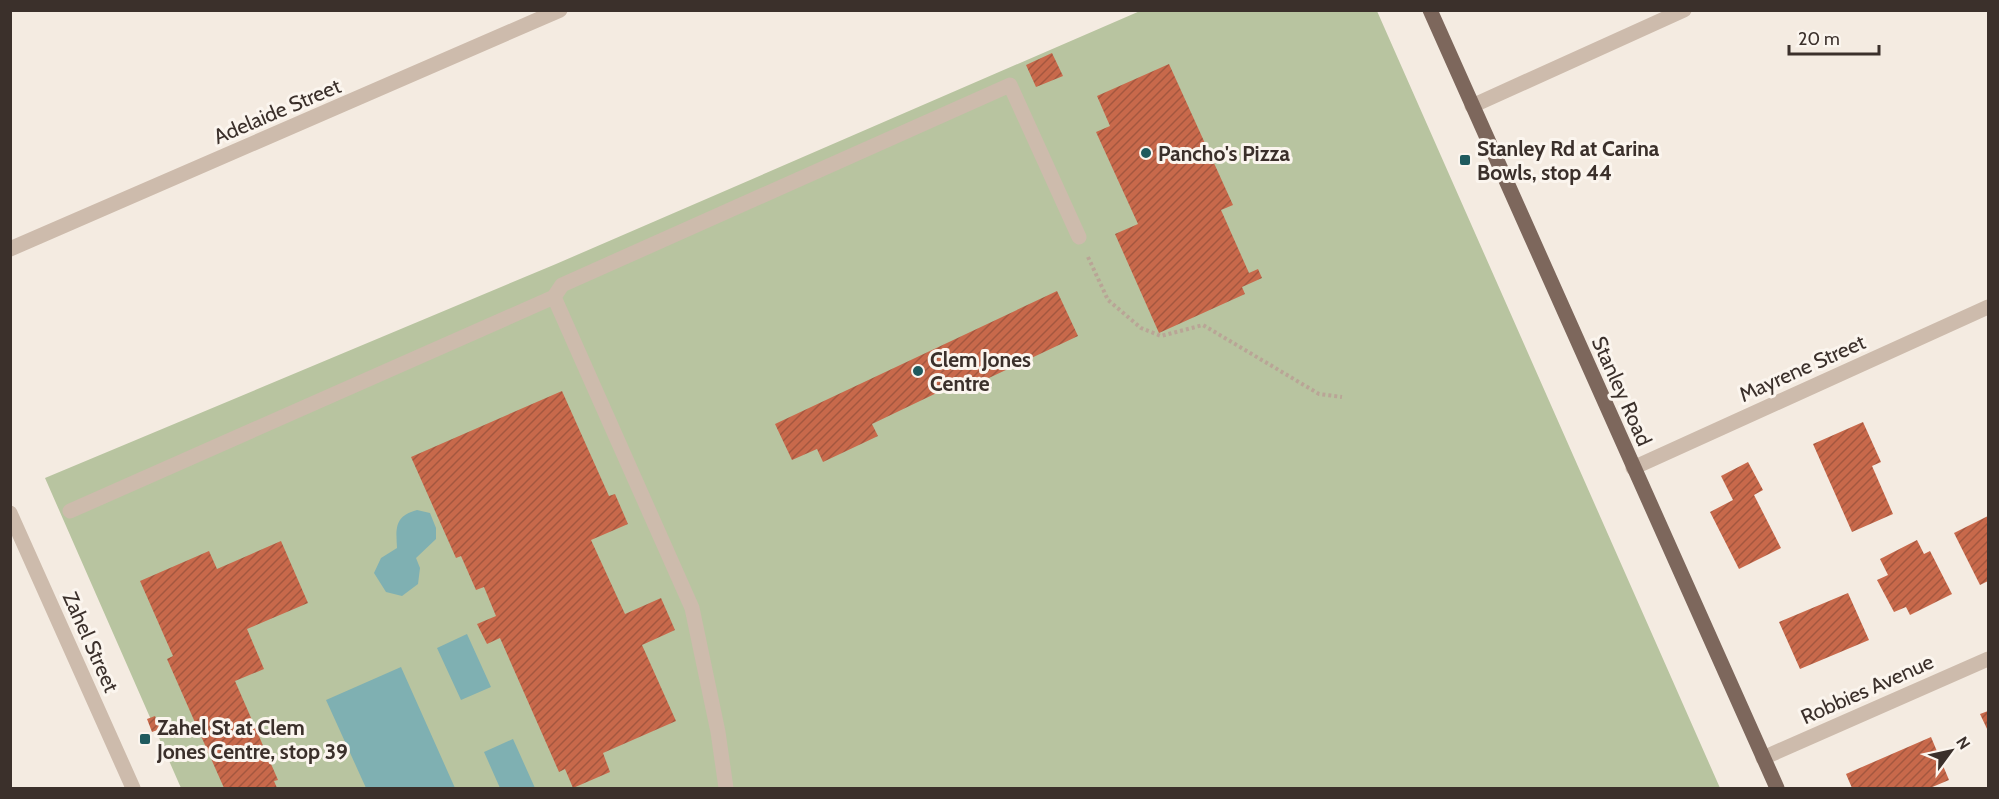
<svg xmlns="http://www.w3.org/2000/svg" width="1999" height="799" font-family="Cabin,sans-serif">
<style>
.park{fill:#b8c4a0}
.water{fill:#7fb0b2}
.building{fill:url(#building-hatch)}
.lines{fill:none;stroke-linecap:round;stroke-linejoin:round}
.path{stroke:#b9a596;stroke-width:4;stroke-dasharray:3 3;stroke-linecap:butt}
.minor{stroke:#cdbbac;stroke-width:15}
.major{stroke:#7d675c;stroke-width:15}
.poi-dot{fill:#1f5a5e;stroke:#fbf5ee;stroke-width:2}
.labels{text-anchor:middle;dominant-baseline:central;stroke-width:6;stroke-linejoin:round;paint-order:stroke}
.street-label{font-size:21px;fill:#3b302b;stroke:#fbf5ee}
.poi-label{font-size:21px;font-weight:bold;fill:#3b302b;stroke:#fbf5ee;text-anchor:start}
</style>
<defs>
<pattern id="building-hatch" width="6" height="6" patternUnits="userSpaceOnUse" patternTransform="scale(1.5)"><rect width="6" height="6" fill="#c8694b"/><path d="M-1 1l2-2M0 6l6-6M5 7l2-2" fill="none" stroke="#a4573f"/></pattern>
</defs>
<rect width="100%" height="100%" fill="#f4ebe1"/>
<path class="park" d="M 1140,11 L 1377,11 L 1720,788 L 181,788 L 45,478 L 556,264 Z"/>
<path class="water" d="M 417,510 L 430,513 L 436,528 L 436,539 L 416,558 L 420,568 L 418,584 L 402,596 L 386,592 L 374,573 L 381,558 L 397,548 C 396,529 394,516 417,510 Z
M 467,634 L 491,687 L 461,700 L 437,648 Z
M 401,667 L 455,788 L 366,788 L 326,700 Z
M 513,739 L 535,788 L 500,788 L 484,752 Z"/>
<path class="building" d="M 1052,53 L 1063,76 L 1036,87 L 1026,65 Z
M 1169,64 L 1233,205 L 1221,210 L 1249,273 L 1258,269 L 1262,278 L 1242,287 L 1245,294 L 1159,333 L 1115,234 L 1138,224 L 1096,132 L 1110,126 L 1097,96 Z
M 1057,291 L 1078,336 L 974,385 L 970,377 L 872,424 L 878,436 L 823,462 L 817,449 L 792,460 L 775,424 Z
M 562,391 L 609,496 L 615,494 L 628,524 L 591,540 L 625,614 L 661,598 L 675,630 L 642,645 L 676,721 L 603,753 L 610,772 L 573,788 L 565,769 L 559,772 L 500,638 L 487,644 L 477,624 L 496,616 L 484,587 L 476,590 L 461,556 L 456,558 L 411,457 Z
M 1863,422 L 1881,462 L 1872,466 L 1893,514 L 1852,532 L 1813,444 Z
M 1748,462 L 1763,490 L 1754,495 L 1781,548 L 1739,569 L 1710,512 L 1733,500 L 1721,476 Z
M 1988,516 L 1988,581 L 1980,585 L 1954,533 Z
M 1917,540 L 1924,554 L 1930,551 L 1952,594 L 1910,615 L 1906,607 L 1894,612 L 1877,580 L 1888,575 L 1880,559 Z
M 281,541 L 308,603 L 247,629 L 264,669 L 235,681 L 278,780 L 274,781 L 277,788 L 224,788 L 167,659 L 173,656 L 140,581 L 209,551 L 217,569 Z
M 1848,593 L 1869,640 L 1800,669 L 1779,622 Z
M 1988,711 L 1988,731 L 1980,714 Z
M 155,716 L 160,729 L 152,732 L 147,719 Z
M 1931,737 L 1949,780 L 1930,788 L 1852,788 L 1846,774 Z"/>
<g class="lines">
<path class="path" d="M 1088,257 L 1108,300 L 1141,328 L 1161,336 L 1203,325 L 1319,394 L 1342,397"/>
<path class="minor" d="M 1472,106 L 1684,10
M 10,249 L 560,10
M 554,297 L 692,608 L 718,732 L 726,788
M 1633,468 L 1988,307
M 70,511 L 554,297 L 562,285 L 1010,85 L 1079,237
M 10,513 L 133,788
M 1763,758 L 1988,659"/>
<path class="major" d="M 1430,10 L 1777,788"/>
</g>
<g class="poi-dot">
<circle cx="1146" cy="153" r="6"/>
<rect x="1459" y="154" width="12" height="12" rx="3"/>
<circle cx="918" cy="371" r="6"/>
<rect x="139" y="733" width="12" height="12" rx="3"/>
</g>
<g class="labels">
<g class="street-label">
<text transform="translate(277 111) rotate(-23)">Adelaide Street</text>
<text transform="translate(1802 368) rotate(-24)">Mayrene Street</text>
<text transform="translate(1622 391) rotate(66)">Stanley Road</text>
<text transform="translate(91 642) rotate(66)">Zahel Street</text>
<text transform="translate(1867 689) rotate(-24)">Robbies Avenue</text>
</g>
<g class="poi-label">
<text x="1477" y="148">Stanley Rd at Carina<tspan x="1477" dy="24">Bowls, stop 44</tspan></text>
<text x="1158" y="153">Pancho's Pizza</text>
<text x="930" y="359">Clem Jones<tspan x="930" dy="24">Centre</tspan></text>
<text x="157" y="727">Zahel St at Clem<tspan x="157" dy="24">Jones Centre, stop 39</tspan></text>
</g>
</g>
<rect width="1999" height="799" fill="none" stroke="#3b302b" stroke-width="24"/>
<g transform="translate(1951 751) rotate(57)" stroke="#fbf5ee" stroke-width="4.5" paint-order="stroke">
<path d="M0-4.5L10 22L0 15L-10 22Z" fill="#3b302b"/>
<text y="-9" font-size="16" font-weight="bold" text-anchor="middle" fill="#3b302b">N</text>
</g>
<path d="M1789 45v9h90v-9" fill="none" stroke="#3b302b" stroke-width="3"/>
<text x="1798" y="45" font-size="18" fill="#3b302b" stroke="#fbf5ee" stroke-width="4.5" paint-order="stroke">20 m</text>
</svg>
